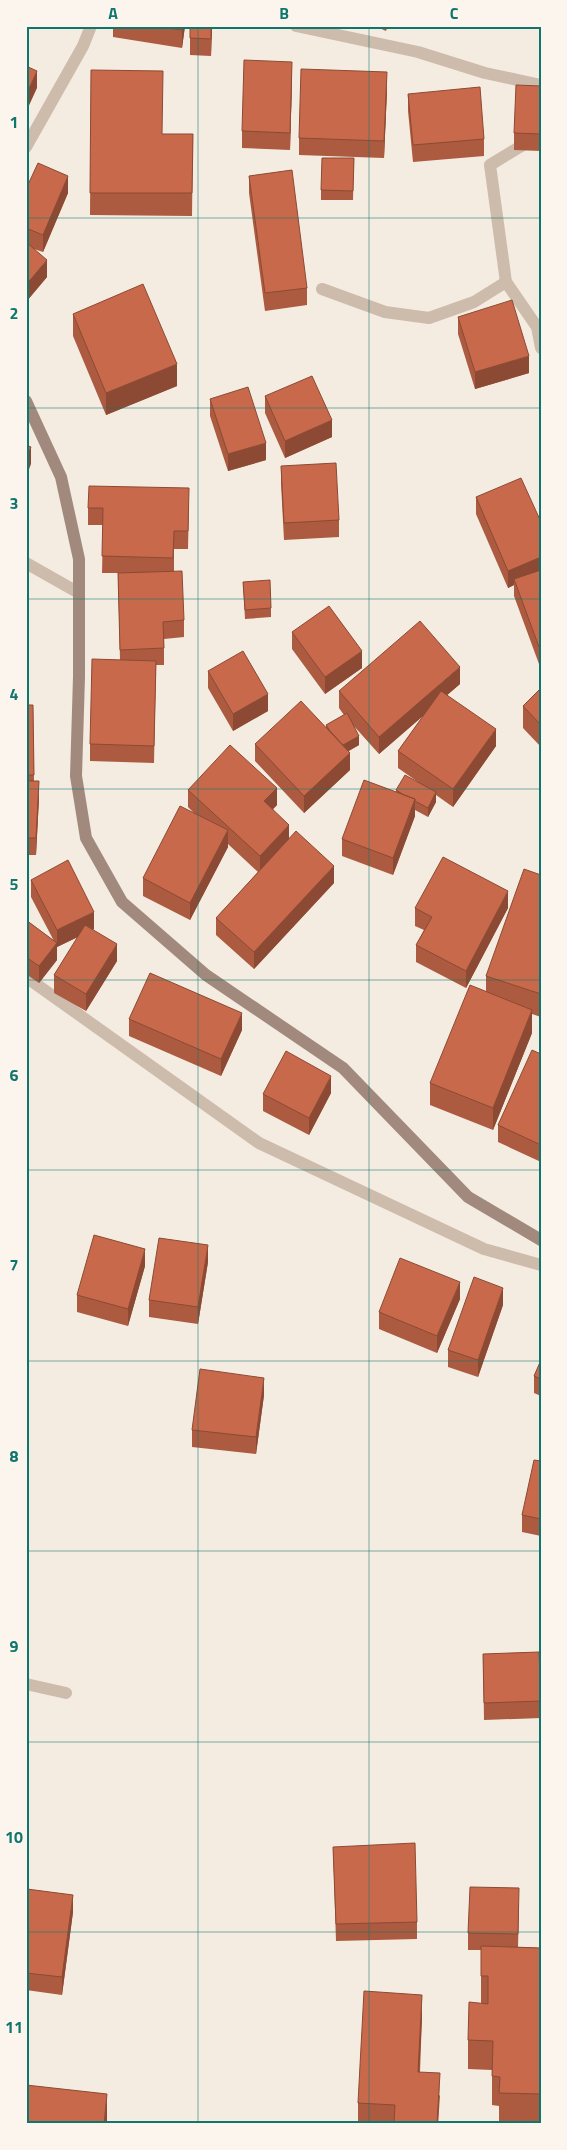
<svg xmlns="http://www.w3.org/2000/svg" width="567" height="2150" font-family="'Titillium Web',sans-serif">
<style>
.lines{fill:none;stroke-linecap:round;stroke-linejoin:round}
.lane{stroke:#cdbbac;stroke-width:12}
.street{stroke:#cdbbac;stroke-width:12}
.secondary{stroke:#a18a7d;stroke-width:12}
.wall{fill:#ac5a40}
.shaded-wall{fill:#8c4a34}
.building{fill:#c8694b;stroke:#8c4a34}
.grid{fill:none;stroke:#0f766e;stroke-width:1;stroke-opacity:0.55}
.neatline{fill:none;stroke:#0f766e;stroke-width:2}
.grid-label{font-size:16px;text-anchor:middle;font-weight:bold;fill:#0f766e}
</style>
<rect width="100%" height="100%" fill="#f4ebe1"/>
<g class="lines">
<path class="lane" d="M 322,289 L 385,312 L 429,318 L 474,302 L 506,282"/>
<path class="street" d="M 296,26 L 418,52 L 485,73 L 541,85
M 541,134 L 490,165 L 506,282 L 537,327 L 541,348
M 26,147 L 83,46 L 91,26
M 26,563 L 79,593
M 26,977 L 259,1143 L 484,1249 L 541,1265
M 26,1684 L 66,1693"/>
<path class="secondary" d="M 26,401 L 61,477 L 79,559 L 79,677 L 76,776 L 86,838 L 122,902 L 206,975 L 343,1068 L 468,1197 L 541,1240"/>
</g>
<path class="wall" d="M 113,26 L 185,26 L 182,48 L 113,37 Z
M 190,26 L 212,26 L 211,56 L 190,55 Z
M 375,26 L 388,26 L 386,31 Z
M 91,70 L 162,134 L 193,134 L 192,216 L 90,215 Z
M 292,79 L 290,150 L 242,148 L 242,131 Z
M 541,86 L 541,151 L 514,150 L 514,133 Z
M 387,90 L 384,158 L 299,155 L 299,138 Z
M 408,94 L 484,139 L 484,156 L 413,162 L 408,111 Z
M 354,158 L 353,200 L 321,200 L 321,190 Z
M 249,176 L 307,288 L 307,305 L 265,311 L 249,193 Z
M 26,189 L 68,193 L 43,252 L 34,249 L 47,277 L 26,302 Z
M 73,314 L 177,386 L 106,415 L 73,336 Z
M 458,317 L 529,373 L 475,389 L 458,334 Z
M 265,396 L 332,437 L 285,458 L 265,413 Z
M 210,399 L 266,460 L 228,471 L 210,416 Z
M 281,466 L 339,520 L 339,537 L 284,540 L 281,483 Z
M 476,497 L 541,522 L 539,664 L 514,596 L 514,585 L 508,588 L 476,514 Z
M 189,505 L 188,549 L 174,549 L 174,571 L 184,620 L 184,637 L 164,639 L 164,665 L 156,665 L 154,763 L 90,761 L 90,744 L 120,660 L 118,573 L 102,573 L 103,525 L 88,525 L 88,508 Z
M 243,582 L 271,608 L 271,617 L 245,619 Z
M 292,632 L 362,668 L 325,694 L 292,649 Z
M 208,671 L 268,711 L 233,731 L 208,688 Z
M 460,684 L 447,695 L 496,746 L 453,807 L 436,795 L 436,802 L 428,817 L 415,810 L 415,816 L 393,875 L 342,856 L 342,839 L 396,792 L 396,790 L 418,782 L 398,768 L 398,751 L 424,715 L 379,754 L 353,725 L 359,745 L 349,751 L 350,770 L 304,813 L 255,761 L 255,744 L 326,727 L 326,725 L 344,715 L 339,708 L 339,691 Z
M 541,688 L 541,747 L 523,728 L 523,706 Z
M 26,705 L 33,705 L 34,781 L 39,798 L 36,855 L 26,855 Z
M 188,790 L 277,805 L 273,809 L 289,838 L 334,883 L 254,969 L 216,935 L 216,918 L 258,872 L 228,844 L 228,847 L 190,920 L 143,896 L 143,878 L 195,814 L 188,807 Z
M 541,875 L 541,1017 L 532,1014 L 532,1033 L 493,1130 L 430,1105 L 430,1083 L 486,992 L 486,976 Z
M 31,880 L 94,929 L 92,930 L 117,961 L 86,1011 L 54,993 L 54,975 L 78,937 L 57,947 L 57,946 L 57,960 L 39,983 L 26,974 L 26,920 L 54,941 L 31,897 Z
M 415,908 L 508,908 L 466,988 L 416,962 L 416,945 L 424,930 L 415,926 Z
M 129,1019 L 242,1030 L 221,1076 L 129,1036 Z
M 541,1054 L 541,1162 L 498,1142 L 498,1125 Z
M 331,1093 L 309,1135 L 263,1111 L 263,1094 Z
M 208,1262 L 198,1324 L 149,1317 L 149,1300 Z
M 145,1266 L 128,1326 L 77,1312 L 77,1295 Z
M 460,1299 L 437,1353 L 379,1329 L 379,1312 Z
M 503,1305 L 478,1377 L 448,1367 L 448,1350 Z
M 541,1360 L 541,1396 L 534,1393 L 534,1376 Z
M 264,1395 L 256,1454 L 192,1447 L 192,1430 Z
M 541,1461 L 541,1536 L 522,1532 L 522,1515 Z
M 483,1654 L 541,1688 L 541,1718 L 484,1720 Z
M 333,1847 L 417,1922 L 417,1939 L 336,1941 Z
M 26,1894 L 73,1912 L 62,1995 L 26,1990 Z
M 519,1905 L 518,1947 L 541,1948 L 541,2123 L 499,2122 L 499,2106 L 492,2105 L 492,2070 L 468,2069 L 468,2040 L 481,2003 L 481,1950 L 468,1950 L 468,1933 Z
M 422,2017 L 420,2072 L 440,2096 L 438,2124 L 358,2124 L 358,2103 Z"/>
<path class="shaded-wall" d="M 182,26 L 185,26 L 182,48 Z
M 211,26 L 212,26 L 211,56 Z
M 292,62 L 292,79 L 290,150 L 290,133 Z
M 37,71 L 37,88 L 26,112 L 26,95 Z
M 387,72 L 387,90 L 384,158 L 384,141 Z
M 68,176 L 68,193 L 43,252 L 43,235 Z
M 47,260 L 47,277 L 26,302 L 26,285 Z
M 529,356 L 529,373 L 475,389 L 475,372 Z
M 177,364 L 177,386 L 106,415 L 106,393 Z
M 332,420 L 332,437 L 285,458 L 285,441 Z
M 266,443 L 266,460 L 228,471 L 228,454 Z
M 31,447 L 31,464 L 26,477 L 26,459 Z
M 541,557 L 541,574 L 514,579 L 514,585 L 508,588 L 508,571 Z
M 539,647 L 541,647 L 541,664 L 539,664 Z
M 362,651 L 362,668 L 325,694 L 325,677 Z
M 460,667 L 460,684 L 379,754 L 379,737 Z
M 268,694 L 268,711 L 233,731 L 233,714 Z
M 496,729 L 496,746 L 453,807 L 453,789 Z
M 359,736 L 359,745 L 339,756 L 339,747 Z
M 350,753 L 350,770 L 304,813 L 304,796 Z
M 39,781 L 39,798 L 36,855 L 36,838 Z
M 277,788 L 277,805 L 264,818 L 264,801 Z
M 436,792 L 436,802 L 428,817 L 428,808 Z
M 415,799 L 415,816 L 393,875 L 393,858 Z
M 289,825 L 289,842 L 260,874 L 260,856 Z
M 228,830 L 228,847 L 190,920 L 190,903 Z
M 334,866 L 334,883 L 254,969 L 254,952 Z
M 508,891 L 508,908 L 466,988 L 466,971 Z
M 94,912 L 94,929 L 57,947 L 57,930 Z
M 57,943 L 57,960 L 39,983 L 39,966 Z
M 117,944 L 117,961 L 86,1011 L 86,994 Z
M 532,1010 L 532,1033 L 493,1130 L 493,1108 Z
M 242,1013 L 242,1030 L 221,1076 L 221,1059 Z
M 331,1076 L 331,1093 L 309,1135 L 309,1118 Z
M 208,1245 L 208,1262 L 198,1324 L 198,1307 Z
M 145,1249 L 145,1266 L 128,1326 L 128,1309 Z
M 460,1282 L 460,1299 L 437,1353 L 437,1336 Z
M 503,1288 L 503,1305 L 478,1377 L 478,1360 Z
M 264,1378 L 264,1395 L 256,1454 L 256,1437 Z
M 73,1895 L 73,1912 L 62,1995 L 62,1977 Z
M 422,1995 L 422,2017 L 418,2095 L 418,2072 Z
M 440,2073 L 438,2124 L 437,2124 Z
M 107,2094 L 107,2124 L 104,2124 Z"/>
<path class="building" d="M 154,26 L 182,26 L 182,30 Z
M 190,26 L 211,26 L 211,39 L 190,38 Z
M 244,60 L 292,62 L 290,133 L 242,131 Z
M 26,66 L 37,71 L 26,95 Z
M 301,69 L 387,72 L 384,141 L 299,138 Z
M 91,70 L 163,71 L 162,134 L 193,134 L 192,193 L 90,193 Z
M 516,85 L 541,86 L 541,134 L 514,133 Z
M 480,87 L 484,139 L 413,145 L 408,94 Z
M 322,158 L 354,158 L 353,191 L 321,190 Z
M 38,163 L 68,176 L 43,235 L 26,228 L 26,189 Z
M 292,170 L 307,288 L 265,293 L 249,176 Z
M 26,242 L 47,260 L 26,285 Z
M 143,284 L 177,364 L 106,393 L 73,314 Z
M 512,300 L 529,356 L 475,372 L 458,317 Z
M 312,376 L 332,420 L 285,441 L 265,396 Z
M 248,387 L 266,443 L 228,454 L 210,399 Z
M 26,445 L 31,447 L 26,459 Z
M 336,463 L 339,520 L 284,523 L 281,466 Z
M 521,478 L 541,522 L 541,557 L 508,571 L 476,497 Z
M 89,486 L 189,488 L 188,531 L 174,531 L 173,558 L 102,556 L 103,508 L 88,508 Z
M 541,570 L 541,647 L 539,647 L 514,579 Z
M 182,571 L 184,620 L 163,622 L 164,648 L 120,650 L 118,573 Z
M 270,580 L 271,608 L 245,610 L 243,582 Z
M 329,606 L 362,651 L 325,677 L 292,632 Z
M 420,621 L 460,667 L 379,737 L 339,691 Z
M 243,651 L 268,694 L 233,714 L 208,671 Z
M 92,659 L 156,661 L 154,746 L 90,744 Z
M 541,688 L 541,725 L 523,706 Z
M 441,691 L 496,729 L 453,789 L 398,751 Z
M 301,701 L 350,753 L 304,796 L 255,744 Z
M 26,705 L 33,705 L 34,775 L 26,775 Z
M 347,713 L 359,736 L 343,745 L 330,731 L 326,725 Z
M 230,745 L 277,788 L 264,801 L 289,825 L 260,856 L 188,790 Z
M 405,775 L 436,792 L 428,808 L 415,801 L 415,799 L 404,795 L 396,790 Z
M 364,780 L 415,799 L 393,858 L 342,839 Z
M 26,781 L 39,781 L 36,838 L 26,838 Z
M 180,806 L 228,830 L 190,903 L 143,878 Z
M 296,831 L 334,866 L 254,952 L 216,918 Z
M 443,857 L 508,891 L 466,971 L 416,945 L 432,917 L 415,908 Z
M 68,860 L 94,912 L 57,930 L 31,880 Z
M 524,869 L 541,875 L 541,994 L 486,976 Z
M 26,920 L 57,943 L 39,966 L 26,957 Z
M 85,925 L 117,944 L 86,994 L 54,975 Z
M 150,973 L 242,1013 L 221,1059 L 129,1019 Z
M 470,985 L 532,1010 L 493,1108 L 430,1083 Z
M 532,1050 L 541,1054 L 541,1145 L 498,1125 Z
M 286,1051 L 331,1076 L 309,1118 L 263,1094 Z
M 94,1235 L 145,1249 L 128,1309 L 77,1295 Z
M 159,1238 L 208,1245 L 198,1307 L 149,1300 Z
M 400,1258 L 460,1282 L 437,1336 L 379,1312 Z
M 474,1277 L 503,1288 L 478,1360 L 448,1350 Z
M 541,1360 L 541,1379 L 534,1376 Z
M 200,1369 L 264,1378 L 256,1437 L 192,1430 Z
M 534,1460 L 541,1461 L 541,1519 L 522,1515 Z
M 539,1652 L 541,1701 L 484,1703 L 483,1654 Z
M 415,1843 L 417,1922 L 336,1924 L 333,1847 Z
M 470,1887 L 519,1888 L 518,1934 L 468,1933 Z
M 27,1889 L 73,1895 L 62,1977 L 26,1973 Z
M 481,1946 L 541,1948 L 541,2094 L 499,2093 L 500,2077 L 492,2076 L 493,2041 L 468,2040 L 469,2002 L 488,2004 L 488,1976 L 481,1976 Z
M 364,1991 L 422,1995 L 418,2072 L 440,2073 L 437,2124 L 394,2124 L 395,2105 L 358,2103 Z
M 26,2085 L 107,2094 L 104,2124 L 26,2124 Z"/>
<path class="grid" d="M 198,26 L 198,2124M 369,26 L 369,2124M 26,218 L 541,218M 26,408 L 541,408M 26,599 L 541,599M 26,789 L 541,789M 26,980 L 541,980M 26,1170 L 541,1170M 26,1361 L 541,1361M 26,1551 L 541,1551M 26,1742 L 541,1742M 26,1932 L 541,1932"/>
<rect width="567" height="2150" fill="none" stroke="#fbf5ee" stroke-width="55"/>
<rect x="28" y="28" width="512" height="2094" class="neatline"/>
<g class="grid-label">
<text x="113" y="19">A</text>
<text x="284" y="19">B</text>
<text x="454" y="19">C</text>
<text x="14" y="128">1</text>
<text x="14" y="319">2</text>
<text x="14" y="509">3</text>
<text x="14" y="700">4</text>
<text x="14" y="890">5</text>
<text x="14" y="1081">6</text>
<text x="14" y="1271">7</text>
<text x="14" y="1462">8</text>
<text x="14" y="1652">9</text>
<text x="14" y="1843">10</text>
<text x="14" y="2033">11</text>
</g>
</svg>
